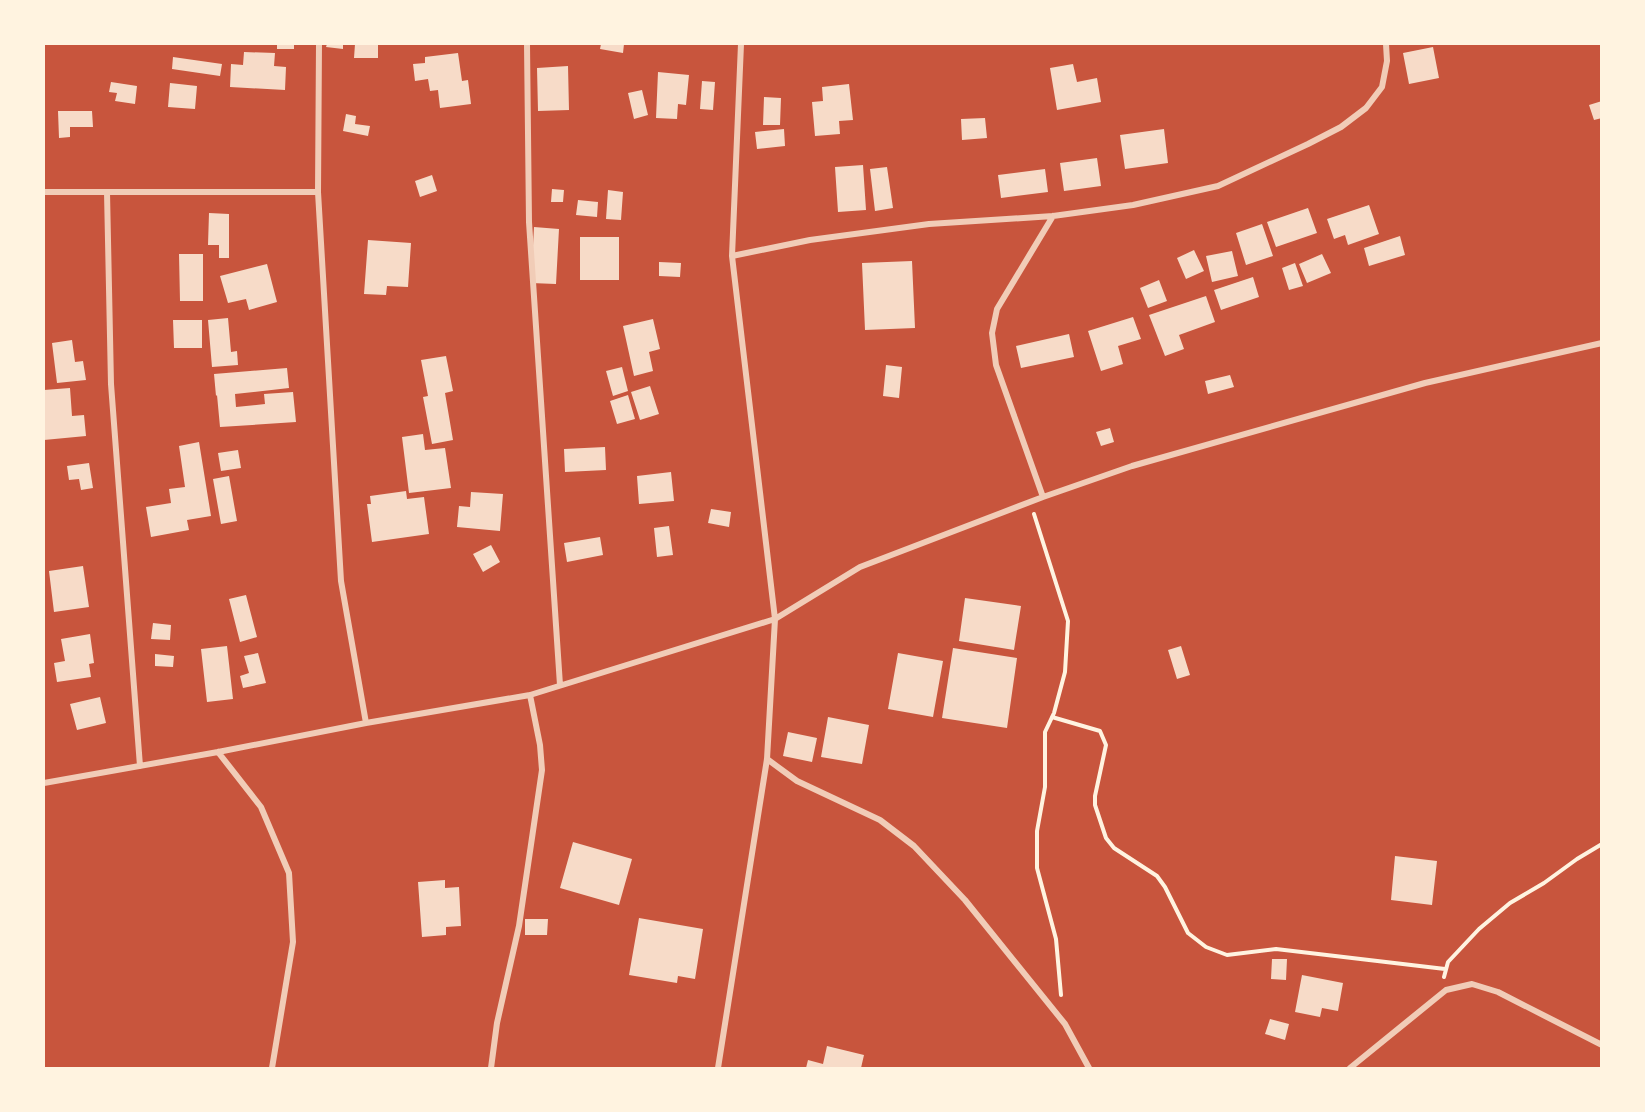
<svg xmlns="http://www.w3.org/2000/svg" width="1645" height="1112" font-family="'DM Sans',sans-serif">
<style>
.building{fill:#f7dbc8}
.lines{fill:none;stroke-linecap:round;stroke-linejoin:round}
.path{stroke:#fff3e0;stroke-width:4}
.minor{stroke:#f1ccb7;stroke-width:6}
</style>
<rect width="100%" height="100%" fill="#c8553d"/>
<path class="building" d="M 277,44 L 294,44 L 294,49 L 277,49 Z
M 327,44 L 343,44 L 343,49 L 326,47 Z
M 355,44 L 378,44 L 378,58 L 354,58 Z
M 601,44 L 624,44 L 623,53 L 600,49 Z
M 1433,47 L 1439,78 L 1409,84 L 1403,53 Z
M 244,52 L 275,53 L 274,66 L 286,67 L 285,90 L 230,87 L 231,64 L 243,65 Z
M 458,53 L 462,81 L 468,80 L 471,104 L 440,108 L 438,90 L 430,91 L 428,79 L 415,81 L 413,64 L 425,63 L 425,57 Z
M 173,57 L 222,64 L 220,76 L 172,69 Z
M 1073,64 L 1077,82 L 1097,78 L 1101,102 L 1057,110 L 1050,68 Z
M 568,66 L 569,110 L 538,111 L 537,68 Z
M 658,72 L 689,75 L 686,105 L 678,104 L 677,119 L 656,118 Z
M 702,81 L 715,82 L 713,110 L 700,109 Z
M 111,82 L 137,86 L 135,104 L 115,101 L 117,93 L 109,92 Z
M 170,83 L 197,86 L 195,109 L 168,107 Z
M 849,84 L 853,120 L 839,121 L 840,134 L 815,136 L 812,102 L 823,101 L 822,87 Z
M 642,90 L 648,115 L 634,119 L 628,93 Z
M 764,97 L 781,98 L 780,125 L 763,125 Z
M 1602,101 L 1602,118 L 1594,120 L 1589,105 Z
M 58,111 L 92,111 L 93,127 L 70,127 L 70,137 L 59,138 Z
M 346,114 L 356,116 L 355,124 L 370,126 L 368,136 L 343,131 Z
M 985,118 L 987,138 L 962,140 L 961,119 Z
M 784,129 L 785,146 L 757,149 L 755,132 Z
M 1164,129 L 1168,163 L 1125,169 L 1120,135 Z
M 1097,158 L 1101,186 L 1064,191 L 1060,163 Z
M 863,165 L 866,210 L 838,212 L 835,167 Z
M 887,167 L 893,208 L 875,211 L 870,169 Z
M 1045,169 L 1048,192 L 1001,198 L 998,175 Z
M 432,175 L 437,191 L 420,197 L 415,181 Z
M 552,189 L 564,190 L 563,202 L 551,202 Z
M 608,190 L 623,192 L 621,220 L 606,219 Z
M 578,200 L 598,202 L 597,217 L 576,215 Z
M 1369,205 L 1379,234 L 1348,245 L 1345,235 L 1334,239 L 1327,219 Z
M 1308,208 L 1317,233 L 1276,247 L 1267,222 Z
M 209,213 L 229,214 L 229,258 L 219,258 L 219,245 L 208,245 Z
M 1262,224 L 1273,256 L 1246,265 L 1236,233 Z
M 534,227 L 559,229 L 556,284 L 531,283 Z
M 1400,236 L 1405,255 L 1369,266 L 1364,248 Z
M 580,237 L 619,237 L 619,280 L 580,280 Z
M 368,240 L 411,243 L 408,287 L 387,286 L 386,295 L 364,294 Z
M 1194,250 L 1204,271 L 1186,279 L 1177,258 Z
M 1232,251 L 1238,276 L 1212,282 L 1206,256 Z
M 179,254 L 203,254 L 203,301 L 180,301 Z
M 1322,254 L 1331,273 L 1307,283 L 1299,264 Z
M 912,261 L 915,328 L 865,330 L 862,263 Z
M 659,262 L 681,263 L 680,277 L 659,276 Z
M 1295,263 L 1303,286 L 1289,290 L 1282,268 Z
M 267,264 L 277,302 L 249,310 L 246,299 L 228,303 L 220,276 Z
M 1253,277 L 1259,297 L 1221,310 L 1214,290 Z
M 1159,280 L 1167,301 L 1148,308 L 1140,288 Z
M 1206,296 L 1215,322 L 1179,335 L 1184,349 L 1165,356 L 1149,315 Z
M 1133,317 L 1141,339 L 1118,346 L 1123,364 L 1101,371 L 1088,331 Z
M 228,318 L 231,352 L 237,351 L 238,365 L 212,367 L 208,320 Z
M 653,319 L 660,349 L 649,352 L 653,371 L 634,376 L 623,326 Z
M 173,320 L 202,320 L 202,348 L 174,348 Z
M 1069,334 L 1074,357 L 1021,368 L 1016,346 Z
M 72,340 L 75,362 L 83,361 L 86,380 L 57,383 L 52,343 Z
M 446,356 L 453,391 L 445,393 L 453,440 L 432,444 L 423,397 L 428,396 L 421,360 Z
M 886,365 L 902,367 L 899,398 L 883,396 Z
M 622,367 L 628,391 L 613,396 L 606,371 Z
M 287,368 L 289,388 L 235,394 L 236,407 L 265,404 L 264,394 L 293,392 L 296,422 L 220,427 L 217,395 L 216,396 L 214,374 Z
M 1230,375 L 1234,387 L 1208,394 L 1205,381 Z
M 650,386 L 659,414 L 640,420 L 631,392 Z
M 70,388 L 72,416 L 84,415 L 86,436 L 44,440 L 44,390 Z
M 628,395 L 635,419 L 617,424 L 610,401 Z
M 1110,428 L 1114,442 L 1101,446 L 1096,432 Z
M 423,434 L 425,450 L 445,448 L 451,488 L 409,493 L 402,437 Z
M 199,442 L 211,516 L 187,520 L 189,530 L 151,537 L 146,507 L 171,503 L 169,489 L 185,487 L 179,446 Z
M 605,447 L 606,470 L 565,472 L 564,449 Z
M 238,450 L 241,468 L 221,471 L 218,453 Z
M 89,463 L 93,488 L 81,490 L 79,479 L 69,480 L 67,466 Z
M 671,472 L 674,501 L 639,504 L 637,476 Z
M 229,476 L 237,521 L 221,524 L 213,479 Z
M 406,491 L 407,499 L 424,497 L 429,534 L 372,542 L 367,504 L 371,504 L 370,496 Z
M 471,492 L 503,494 L 500,531 L 457,527 L 459,506 L 470,507 Z
M 711,509 L 731,512 L 729,527 L 708,523 Z
M 669,526 L 673,555 L 657,557 L 654,528 Z
M 600,537 L 603,555 L 567,562 L 564,543 Z
M 491,545 L 500,562 L 483,572 L 473,554 Z
M 83,566 L 89,607 L 54,612 L 49,571 Z
M 246,595 L 257,637 L 240,642 L 229,599 Z
M 965,598 L 1021,606 L 1014,650 L 959,641 Z
M 153,623 L 171,625 L 170,640 L 151,639 Z
M 90,634 L 94,663 L 89,664 L 91,677 L 57,682 L 54,663 L 65,661 L 61,639 Z
M 227,646 L 233,699 L 207,702 L 201,649 Z
M 1181,646 L 1190,675 L 1177,679 L 1168,650 Z
M 953,648 L 1017,658 L 1007,728 L 942,718 Z
M 258,653 L 266,683 L 243,688 L 240,676 L 249,673 L 244,656 Z
M 898,653 L 943,661 L 933,717 L 888,709 Z
M 155,654 L 174,656 L 173,667 L 155,666 Z
M 100,697 L 106,723 L 77,730 L 70,704 Z
M 828,717 L 869,725 L 862,764 L 821,757 Z
M 788,732 L 817,738 L 812,762 L 783,756 Z
M 573,842 L 632,859 L 619,905 L 560,888 Z
M 1395,856 L 1437,861 L 1432,905 L 1391,900 Z
M 445,880 L 445,888 L 459,887 L 461,926 L 446,927 L 446,935 L 422,937 L 418,882 Z
M 639,918 L 703,929 L 695,979 L 678,976 L 677,983 L 629,975 Z
M 525,919 L 548,919 L 547,935 L 525,935 Z
M 1272,959 L 1287,959 L 1286,980 L 1271,979 Z
M 1302,975 L 1343,983 L 1338,1011 L 1322,1008 L 1320,1017 L 1295,1012 Z
M 1270,1019 L 1289,1024 L 1285,1040 L 1265,1034 Z
M 827,1046 L 864,1055 L 861,1068 L 806,1068 L 808,1060 L 823,1064 Z"/>
<g class="lines">
<path class="path" d="M 1034,514 L 1068,621 L 1065,672 L 1054,713 L 1045,732 L 1045,787 L 1037,831 L 1037,868 L 1056,939 L 1061,995
M 1052,717 L 1100,731 L 1106,745 L 1095,796 L 1095,805 L 1106,838 L 1114,848 L 1157,876 L 1165,887 L 1188,933 L 1206,947 L 1227,955 L 1276,949 L 1445,969
M 1444,977 L 1448,962 L 1479,929 L 1510,903 L 1544,883 L 1577,859 L 1602,844"/>
<path class="minor" d="M 319,44 L 318,192 L 341,581 L 366,723
M 527,44 L 529,222 L 560,685
M 44,192 L 318,192
M 107,192 L 111,384 L 140,766
M 732,256 L 810,240 L 929,224 L 1053,216 L 1133,205 L 1218,186 L 1308,144 L 1341,127 L 1366,108 L 1382,87 L 1387,61 L 1386,44
M 1043,497 L 996,365 L 992,333 L 997,309 L 1053,216
M 218,752 L 261,807 L 289,873 L 293,942 L 272,1068
M 767,759 L 797,781 L 880,820 L 914,846 L 965,900 L 1065,1024 L 1089,1068
M 44,783 L 218,752 L 366,723 L 530,695 L 775,619 L 860,567 L 1043,497 L 1132,466 L 1425,383 L 1602,343
M 491,1068 L 497,1023 L 519,926 L 542,770 L 540,745 L 530,695
M 718,1068 L 767,759 L 775,619 L 732,256 L 741,44
M 1350,1068 L 1446,990 L 1472,984 L 1498,992 L 1602,1045"/>
</g>
<rect width="1645" height="1112" fill="none" stroke="#fff3e0" stroke-width="90"/>
</svg>
